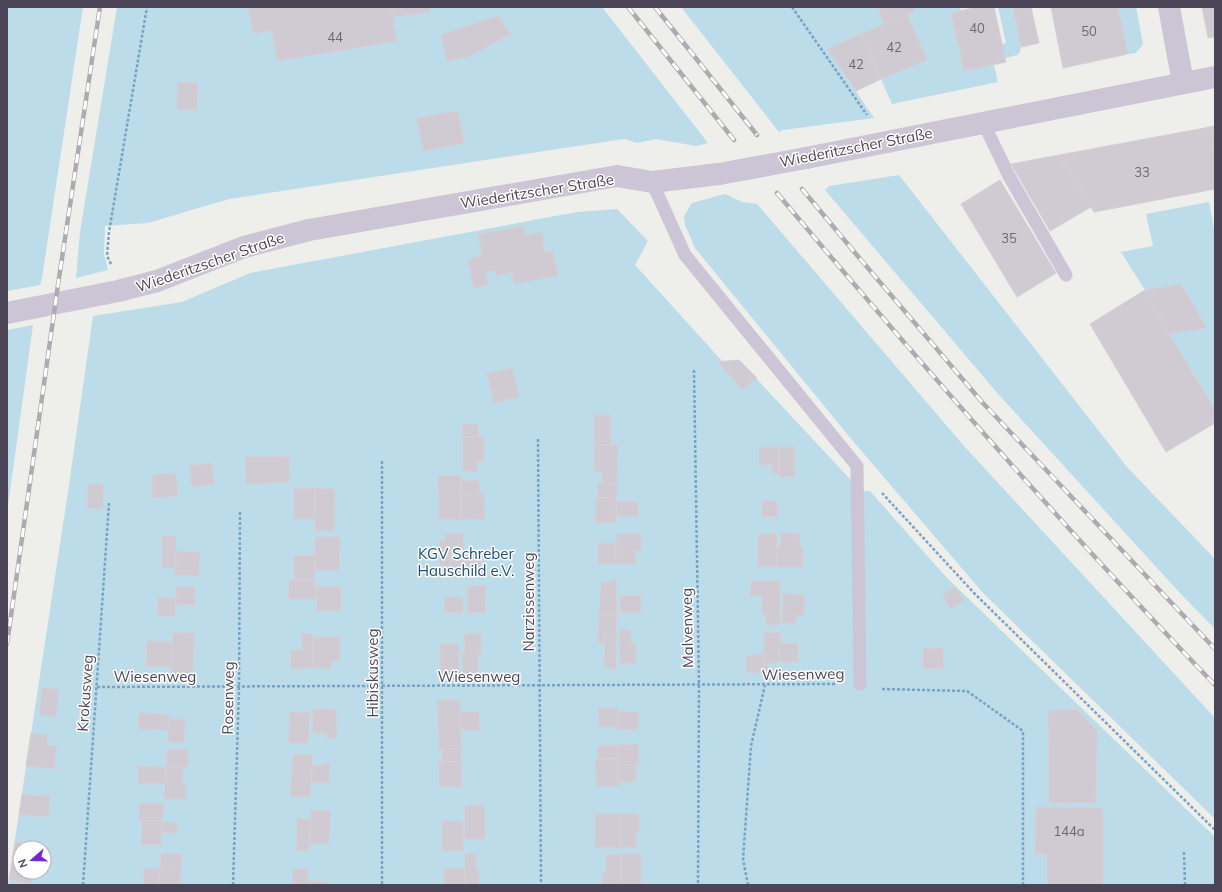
<svg xmlns="http://www.w3.org/2000/svg" width="1222" height="892" font-family="Mulish,sans-serif">
<style>
.green{fill:#bcdcea;fill-rule:evenodd}
.building{fill:#d0cbd2;stroke:#d4d0d7}
.lines{fill:none;stroke-linecap:round;stroke-linejoin:round}
.path{stroke:#77a3c4;stroke-width:2.5;stroke-dasharray:3 2;stroke-linecap:butt}
.service{stroke:#cbc5d5;stroke-width:13}
.minor{stroke:#cbc5d5;stroke-width:22}
.rail-casing{stroke:#aeaab1;stroke-width:4.5}
.rail{stroke:#fff;stroke-width:3;stroke-dasharray:9;stroke-linecap:butt}
.minor-bridge{stroke:#cbc5d5;stroke-width:22}
.labels{text-anchor:middle;dominant-baseline:central;stroke-width:3;stroke-linejoin:round;paint-order:stroke}
.number-label{font-size:13px;fill:#6d6676}
.street-label{font-size:15px;fill:#4c4557;stroke:#fff}
.park-label{font-size:15px;fill:#1d4e71;stroke:#fff}
</style>
<rect width="100%" height="100%" fill="#eeeeeb"/>
<path class="green" d="M 7,7 L 83,7 L 42,278 L 40,285 L 7,291 Z
M 117,7 L 602,7 L 708,143 L 696,146 L 656,139 L 637,143 L 624,139 L 229,199 L 148,223 L 105,226 L 104,254 L 108,270 L 76,278 L 80,232 Z
M 681,7 L 885,7 L 878,10 L 884,24 L 827,49 L 874,118 L 783,130 L 779,132 Z
M 914,7 L 960,7 L 961,11 L 951,13 L 964,71 L 994,65 L 998,82 L 892,104 L 881,79 L 927,60 L 907,14 L 915,11 Z
M 998,7 L 1013,7 L 1021,47 L 1020,52 L 1017,55 L 1005,58 L 1002,44 L 1006,43 Z
M 1118,7 L 1136,7 L 1143,44 L 1136,53 L 1128,54 Z
M 899,175 L 1127,467 L 1215,559 L 1215,629 L 1179,592 L 999,395 L 825,190 L 829,186 Z
M 725,194 L 742,202 L 757,204 L 964,446 L 1215,718 L 1215,819 L 983,593 L 852,440 L 695,248 L 685,225 L 684,216 L 692,203 Z
M 1209,202 L 1215,234 L 1215,408 L 1169,334 L 1206,328 L 1181,284 L 1145,290 L 1121,252 L 1153,246 L 1146,214 Z
M 617,209 L 648,241 L 635,265 L 722,361 L 739,360 L 864,494 L 864,491 L 870,491 L 946,577 L 1215,837 L 1215,885 L 8,885 L 69,485 L 93,316 L 182,302 L 250,273 L 577,212 ZM 20,848 L 44,848 L 44,872 L 20,872 Z
M 33,325 L 7,513 L 7,330 Z"/>
<path class="building" d="M 248,7 L 391,7 L 397,41 L 277,61 L 272,30 L 253,34 Z
M 391,7 L 429,7 L 430,12 L 393,17 Z
M 885,7 L 914,7 L 915,11 L 884,24 L 878,10 Z
M 977,7 L 994,7 L 1006,62 L 964,71 L 951,13 Z
M 1013,7 L 1031,7 L 1039,43 L 1021,47 Z
M 1051,7 L 1118,7 L 1128,54 L 1063,68 Z
M 1202,7 L 1215,7 L 1215,37 L 1208,38 Z
M 907,14 L 927,60 L 881,79 L 861,34 Z
M 498,16 L 511,34 L 468,57 L 447,61 L 441,35 Z
M 861,34 L 881,79 L 856,91 L 827,49 Z
M 178,82 L 198,83 L 197,110 L 177,109 Z
M 458,111 L 464,143 L 423,151 L 417,118 Z
M 1215,126 L 1215,151 L 1210,127 Z
M 1210,127 L 1215,151 L 1215,189 L 1094,212 L 1059,155 Z
M 1059,155 L 1091,207 L 1050,231 L 1011,164 Z
M 1000,180 L 1056,273 L 1017,297 L 961,204 Z
M 524,226 L 525,235 L 542,232 L 545,253 L 553,251 L 558,276 L 514,284 L 512,272 L 496,276 L 495,271 L 485,272 L 488,285 L 473,288 L 468,259 L 482,256 L 478,234 Z
M 1181,284 L 1207,328 L 1169,334 L 1145,290 Z
M 1145,290 L 1169,334 L 1215,409 L 1215,423 L 1166,452 L 1090,324 Z
M 739,360 L 757,378 L 742,390 L 718,362 Z
M 512,368 L 519,397 L 494,403 L 487,373 Z
M 594,415 L 611,415 L 611,445 L 594,445 Z
M 478,423 L 478,437 L 463,437 L 462,424 Z
M 463,437 L 484,437 L 484,461 L 477,461 L 477,472 L 463,472 Z
M 594,445 L 618,445 L 617,484 L 602,484 L 602,472 L 594,471 Z
M 759,447 L 779,447 L 779,474 L 773,473 L 772,465 L 759,465 Z
M 779,447 L 795,447 L 795,477 L 779,477 Z
M 289,456 L 290,482 L 246,484 L 245,457 Z
M 212,463 L 214,484 L 192,487 L 189,466 Z
M 176,473 L 178,496 L 152,498 L 152,475 Z
M 438,475 L 461,475 L 461,520 L 439,520 Z
M 461,480 L 479,481 L 480,494 L 461,494 Z
M 88,484 L 104,485 L 103,509 L 87,509 Z
M 597,484 L 617,484 L 617,498 L 598,498 Z
M 294,488 L 315,488 L 315,519 L 294,519 Z
M 315,488 L 335,489 L 334,531 L 315,531 Z
M 461,494 L 484,494 L 485,519 L 461,520 Z
M 596,498 L 617,498 L 616,523 L 595,523 Z
M 616,501 L 638,502 L 638,517 L 616,516 Z
M 762,501 L 777,501 L 778,517 L 762,517 Z
M 463,533 L 464,575 L 440,575 L 439,540 L 445,540 L 445,534 Z
M 780,533 L 800,533 L 800,547 L 803,547 L 803,567 L 777,567 L 777,546 L 781,546 Z
M 616,534 L 641,534 L 641,551 L 636,551 L 635,564 L 616,564 Z
M 758,534 L 777,534 L 777,567 L 758,566 Z
M 162,535 L 176,536 L 176,568 L 162,568 Z
M 315,537 L 340,537 L 339,570 L 315,570 Z
M 598,543 L 616,543 L 616,564 L 598,564 Z
M 176,551 L 200,552 L 199,576 L 175,575 Z
M 464,552 L 481,552 L 481,573 L 464,573 Z
M 294,555 L 315,555 L 314,580 L 294,580 Z
M 289,580 L 314,580 L 314,586 L 317,586 L 318,599 L 289,599 Z
M 616,580 L 617,614 L 599,614 L 601,583 Z
M 751,581 L 780,581 L 780,625 L 766,625 L 766,615 L 762,615 L 762,596 L 750,596 Z
M 176,586 L 195,587 L 195,605 L 176,605 Z
M 317,586 L 341,587 L 341,611 L 317,611 Z
M 468,586 L 486,586 L 485,613 L 467,613 Z
M 955,587 L 964,600 L 951,609 L 942,596 Z
M 783,594 L 805,595 L 804,616 L 796,616 L 796,623 L 782,623 Z
M 620,595 L 641,595 L 641,613 L 620,612 Z
M 158,597 L 176,599 L 175,617 L 157,616 Z
M 444,597 L 463,597 L 463,613 L 445,613 Z
M 599,614 L 617,614 L 616,634 L 605,633 L 604,643 L 598,643 Z
M 619,630 L 631,630 L 631,643 L 636,643 L 636,664 L 620,664 Z
M 173,632 L 194,633 L 193,675 L 171,674 Z
M 780,632 L 781,643 L 779,643 L 779,662 L 764,665 L 764,633 Z
M 481,633 L 481,654 L 478,655 L 478,679 L 463,680 L 462,653 L 465,653 L 464,634 Z
M 605,633 L 616,634 L 616,669 L 604,668 Z
M 302,634 L 313,634 L 313,668 L 291,669 L 290,650 L 302,650 Z
M 313,637 L 340,637 L 340,661 L 331,661 L 331,669 L 313,668 Z
M 147,641 L 173,642 L 172,667 L 146,666 Z
M 779,643 L 798,643 L 798,662 L 779,662 Z
M 440,644 L 459,644 L 459,675 L 440,675 Z
M 923,648 L 944,648 L 943,669 L 923,669 Z
M 764,654 L 764,665 L 768,665 L 768,673 L 746,673 L 746,656 Z
M 42,687 L 59,690 L 56,717 L 39,715 Z
M 437,700 L 460,700 L 461,748 L 439,749 Z
M 598,708 L 618,708 L 618,727 L 599,727 Z
M 312,709 L 336,709 L 337,739 L 327,739 L 326,733 L 313,733 Z
M 1076,709 L 1097,731 L 1096,803 L 1049,803 L 1048,711 Z
M 479,711 L 480,730 L 461,730 L 461,712 Z
M 630,711 L 639,713 L 638,729 L 618,730 L 618,712 Z
M 290,712 L 310,712 L 308,743 L 289,743 Z
M 139,713 L 169,715 L 168,730 L 138,729 Z
M 168,719 L 185,719 L 184,743 L 168,742 Z
M 31,733 L 48,735 L 47,745 L 57,746 L 54,769 L 26,766 Z
M 638,744 L 639,764 L 618,765 L 618,745 Z
M 618,745 L 618,758 L 597,759 L 597,746 Z
M 461,748 L 461,762 L 442,762 L 442,749 Z
M 167,749 L 188,750 L 188,767 L 166,767 Z
M 293,754 L 313,755 L 310,797 L 290,796 Z
M 595,759 L 618,759 L 619,786 L 596,787 Z
M 439,762 L 461,762 L 462,787 L 439,787 Z
M 330,763 L 329,783 L 311,782 L 312,766 Z
M 636,764 L 636,782 L 618,782 L 618,765 Z
M 138,766 L 166,767 L 165,784 L 138,784 Z
M 166,767 L 183,767 L 182,784 L 186,787 L 186,799 L 164,799 Z
M 22,794 L 50,796 L 49,817 L 19,815 Z
M 139,803 L 164,804 L 162,821 L 139,820 Z
M 485,805 L 485,839 L 465,839 L 465,806 Z
M 1036,807 L 1103,808 L 1103,885 L 1047,885 L 1047,854 L 1035,854 Z
M 311,810 L 331,811 L 329,844 L 309,843 Z
M 595,814 L 620,814 L 621,848 L 595,848 Z
M 620,814 L 639,814 L 639,833 L 636,833 L 636,848 L 621,848 Z
M 297,818 L 311,819 L 309,851 L 296,851 Z
M 142,820 L 162,821 L 161,845 L 141,845 Z
M 442,821 L 463,821 L 463,851 L 442,851 Z
M 162,822 L 177,823 L 177,833 L 162,833 Z
M 15,842 L 37,845 L 37,848 L 20,848 L 20,872 L 33,872 L 31,883 L 9,880 Z
M 161,853 L 182,854 L 181,870 L 160,869 Z
M 465,854 L 476,854 L 476,870 L 479,870 L 479,885 L 465,885 Z
M 621,854 L 621,885 L 602,885 L 603,873 L 606,873 L 606,855 Z
M 621,854 L 641,854 L 641,885 L 621,885 Z
M 144,868 L 160,869 L 159,885 L 143,885 Z
M 444,868 L 465,868 L 465,885 L 444,885 Z
M 160,869 L 181,870 L 180,885 L 159,885 Z
M 293,869 L 308,869 L 308,885 L 292,885 Z
M 308,881 L 326,882 L 326,885 L 308,885 Z"/>
<g class="lines">
<path class="path" d="M 792,7 L 867,115
M 111,264 L 107,256 L 109,232 L 147,7
M 694,370 L 699,685 L 698,885
M 538,439 L 541,885
M 382,461 L 382,885
M 882,493 L 974,593 L 1215,830
M 97,687 L 836,684
M 882,689 L 967,691 L 1023,731 L 1023,885
M 1184,852 L 1185,885
M 83,885 L 109,503
M 233,885 L 239,687 L 240,511
M 748,885 L 743,859 L 751,746 L 765,685"/>
<path class="service" d="M 983,122 L 1009,176 L 1066,275
M 652,182 L 685,255 L 857,466 L 860,684"/>
<path class="minor" d="M 1169,7 L 1183,83
M 806,158 L 1215,77
M 7,313 L 118,291 L 157,281 L 244,247 L 309,230 L 617,176 L 652,182 L 719,174"/>
<defs>
<path id="rail" d="M 628,7 L 734,140
M 655,7 L 757,135
M 802,189 L 856,254 L 982,402 L 1215,649
M 777,193 C 918,361 1063,527 1215,685
M 7,644 L 59,278 L 100,7"/>
</defs>
<use href="#rail" class="rail-casing"/>
<use href="#rail" class="rail"/>
<path class="minor-bridge" d="M 719,174 L 806,158"/>
</g>
<g class="labels">
<g class="number-label">
<text x="977" y="28">40</text>
<text x="1089" y="31">50</text>
<text x="335" y="37">44</text>
<text x="894" y="47">42</text>
<text x="856" y="64">42</text>
<text x="1142" y="172">33</text>
<text x="1009" y="238">35</text>
<text x="1069" y="831">144a</text>
</g>
<g class="street-label">
<text transform="translate(856 147) rotate(-11)">Wiederitzscher Straße</text>
<text transform="translate(537 191) rotate(-9)">Wiederitzscher Straße</text>
<text transform="translate(210 262) rotate(-19)">Wiederitzscher Straße</text>
<text transform="translate(528 602) rotate(-90)">Narzissenweg</text>
<text transform="translate(687 628) rotate(-91)">Malvenweg</text>
<text transform="translate(372 673) rotate(-90)">Hibiskusweg</text>
<text transform="translate(803 674) rotate(-1)">Wiesenweg</text>
<text x="155" y="676">Wiesenweg</text>
<text x="479" y="676">Wiesenweg</text>
<text transform="translate(85 693) rotate(-86)">Krokusweg</text>
<text transform="translate(228 698) rotate(-89)">Rosenweg</text>
</g>
<g class="park-label">
<text x="466" y="553">KGV Schreber<tspan x="466" dy="17">Hauschild e.V.</tspan></text>
</g>
</g>
<rect width="1222" height="892" fill="none" stroke="#4c4557" stroke-width="16"/>
<g transform="translate(32 860) rotate(250)"><circle r="19" fill="#ffffff" stroke="#b7b5bc"/>
<path d="M0-3L7 15L0 10L-7 15Z" fill="#7627cc"/>
<text y="-6" font-size="11" font-weight="bold" text-anchor="middle" fill="#4c4557">N</text>
</g>
</svg>
